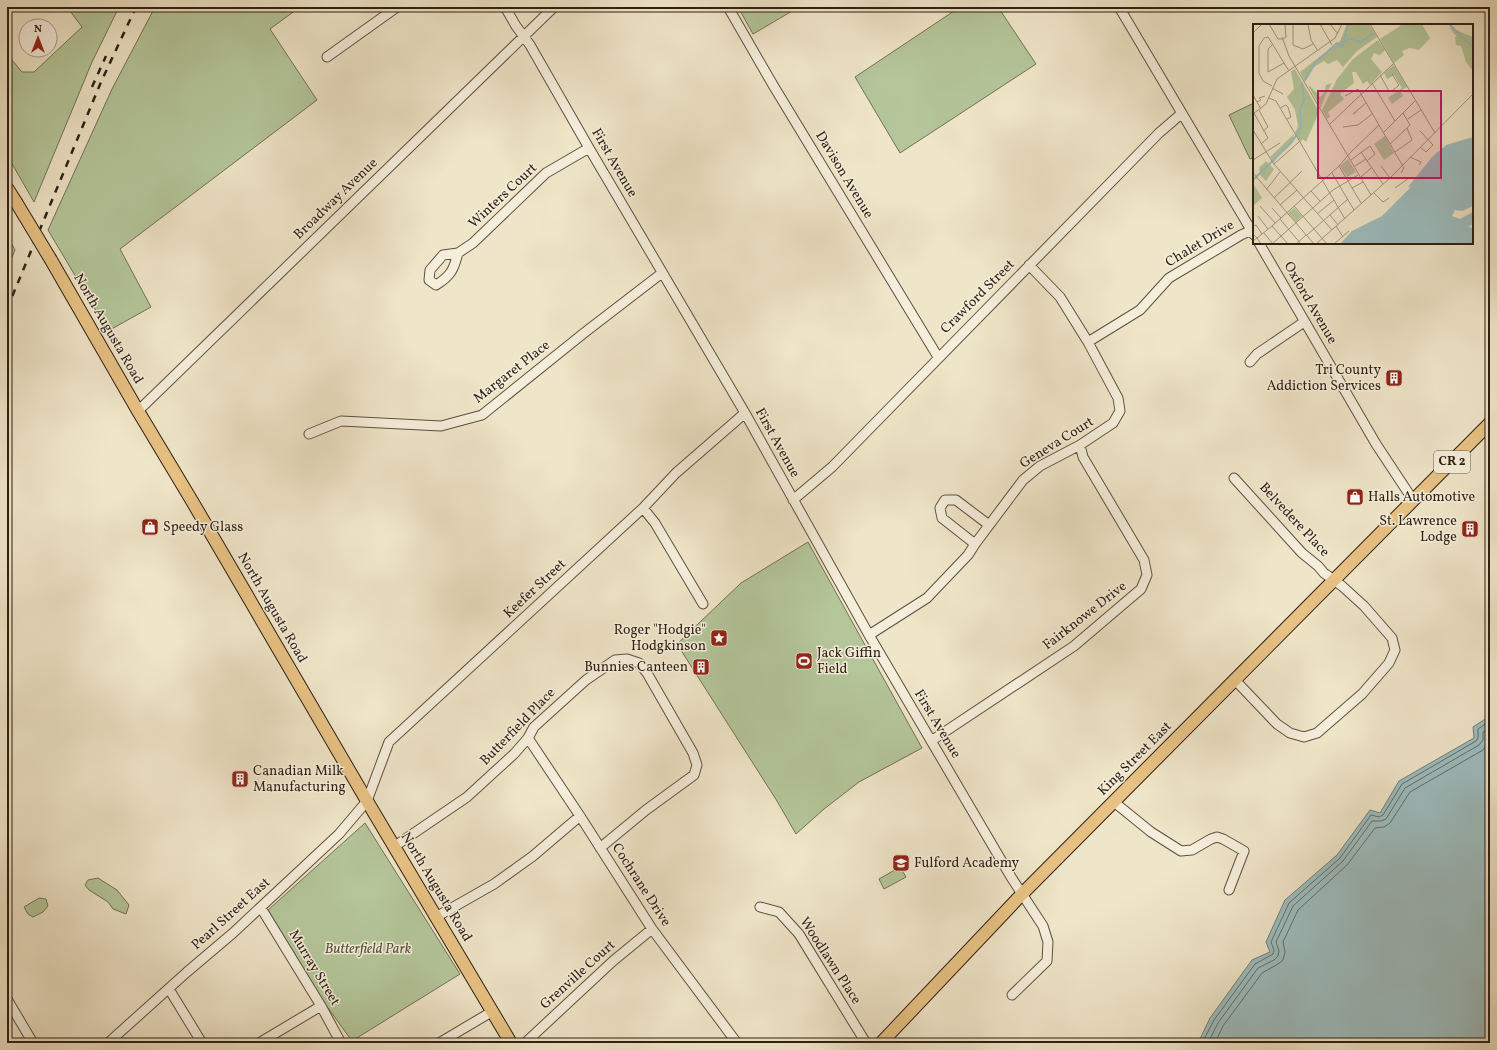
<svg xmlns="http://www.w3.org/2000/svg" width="1497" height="1050" font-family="Vollkorn,serif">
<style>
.green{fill:#b4c69a;stroke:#707256}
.water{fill:#9dbdbf;stroke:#707e7a}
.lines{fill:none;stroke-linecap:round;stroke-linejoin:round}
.shore{stroke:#656e68;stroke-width:1}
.minor-casing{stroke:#5e5040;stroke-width:11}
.major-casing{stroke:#2d1f12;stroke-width:14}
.minor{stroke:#f5eedb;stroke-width:9}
.major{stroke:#e8c284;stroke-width:12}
.rail{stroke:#2d1f12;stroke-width:2.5;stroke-dasharray:7 7;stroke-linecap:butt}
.major-bridge-casing{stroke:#2d1f12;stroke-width:14;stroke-linecap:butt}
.major-bridge{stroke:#e8c284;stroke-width:12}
.labels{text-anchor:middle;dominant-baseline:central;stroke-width:3;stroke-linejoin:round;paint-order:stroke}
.shield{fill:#f5eedb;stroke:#695d4e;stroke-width:1}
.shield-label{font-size:13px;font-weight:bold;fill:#2d1f12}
.street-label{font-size:14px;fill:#2d1f12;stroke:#f5eedb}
.poi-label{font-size:14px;fill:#2d1f12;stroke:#f5eedb;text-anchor:start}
.park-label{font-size:14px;font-style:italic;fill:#56513b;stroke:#f5eedb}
.inset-river{fill:none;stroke:#9dbdbf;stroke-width:2}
.inset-road{fill:none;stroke:#a1967f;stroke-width:1}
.view{fill:#c2185b;fill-opacity:0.15;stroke:#c2185b;stroke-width:2}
.inset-edge{fill:none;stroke:#2d1f12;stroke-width:2}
</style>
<rect width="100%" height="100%" fill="#efe5c8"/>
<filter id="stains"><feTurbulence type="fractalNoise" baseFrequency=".005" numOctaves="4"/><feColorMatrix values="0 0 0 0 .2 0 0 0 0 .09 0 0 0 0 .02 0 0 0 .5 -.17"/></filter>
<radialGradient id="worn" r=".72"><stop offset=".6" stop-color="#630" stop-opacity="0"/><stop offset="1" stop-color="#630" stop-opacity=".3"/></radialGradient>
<path class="green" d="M 67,7 L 119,7 L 92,62 L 34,202 L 7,155 L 7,54 L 22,72 L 34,72 L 82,27 Z
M 155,7 L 300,7 L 270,29 L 317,100 L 120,249 L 151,307 L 108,331 L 48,230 L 112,89 Z
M 738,7 L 799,7 L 753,34 Z
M 960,7 L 998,7 L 1036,64 L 900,153 L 855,77 Z
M 1254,103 L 1254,157 L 1250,159 L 1229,115 Z
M 7,235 L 15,250 L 7,269 Z
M 808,542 L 922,748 L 859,782 L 824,809 L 796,834 L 777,801 L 677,644 L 741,583 Z
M 365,823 L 460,974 L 352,1041 L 323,1001 L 268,910 Z
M 900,867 L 906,877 L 884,889 L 879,879 Z
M 98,878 L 117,890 L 129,905 L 126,914 L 113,909 L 108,902 L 89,890 L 85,885 L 88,880 Z
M 39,898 L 46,899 L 48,906 L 43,912 L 33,917 L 28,914 L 24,907 Z"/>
<path class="water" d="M 1490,716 L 1490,1043 L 1198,1043 L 1210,1018 L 1252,960 L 1270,952 L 1266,942 L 1285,900 L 1337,855 L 1370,810 L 1380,813 L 1399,781 L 1474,738 L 1473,727 Z"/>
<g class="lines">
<path class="shore" d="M 1202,1043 L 1214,1020 L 1255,964 L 1273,954 L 1274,950 L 1271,942 L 1289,903 L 1340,858 L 1371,815 L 1379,817 L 1383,815 L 1402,784 L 1476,741 L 1478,738 L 1478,729 L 1490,721
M 1208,1043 L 1218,1023 L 1258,968 L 1274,960 L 1278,956 L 1279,951 L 1276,942 L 1293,906 L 1343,861 L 1372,821 L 1381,821 L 1386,819 L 1405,788 L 1479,745 L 1483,740 L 1483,732 L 1490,727
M 1215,1043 L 1223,1026 L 1262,973 L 1278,964 L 1283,960 L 1285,952 L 1283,942 L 1298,910 L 1347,865 L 1375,828 L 1384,827 L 1390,823 L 1410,792 L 1483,750 L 1487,744 L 1490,734"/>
<defs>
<path id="minor" d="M 505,7 L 516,26 L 530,45 L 589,148 L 745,413 L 869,635 L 1011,877 L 1043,926 L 1048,942 L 1047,961 L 1012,995
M 728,7 L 773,85 L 938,357
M 1119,7 L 1254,235
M 327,57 L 397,7
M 1259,243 L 1376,444 L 1413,500
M 458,253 C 454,269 451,276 436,285 L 429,280 L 430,270 L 443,255 L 458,253 L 473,243 L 546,173 L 589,148
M 1088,342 L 1140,310 L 1169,278 L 1241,235 L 1252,230
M 1250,362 L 1257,354 L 1304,322
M 138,411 L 554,7
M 309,434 L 341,421 L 441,426 L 482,415 L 584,333 L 662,273
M 1234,478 L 1302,553 L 1318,566 L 1324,573 L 1342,586 L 1364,606 L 1392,638 L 1395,650 L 1389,663 L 1362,694 L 1317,733 L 1304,737 L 1290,733 L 1277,724 L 1235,680
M 793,500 L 832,467 L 1159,133 L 1181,114
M 643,508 L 655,523 L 703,604
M 975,544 L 942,518 L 940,508 L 945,500 L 956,500 L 989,525
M 869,635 L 927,598 L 968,555 L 975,544 L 1023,480 L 1040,466 L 1080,445 L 1113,423 L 1120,411 L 1118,398 L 1088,342 L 1060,297 L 1029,265
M 528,738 L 580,816 L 652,929 L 737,1043
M 931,741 L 1074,646 L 1141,589 L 1147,575 L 1144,560 L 1083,457 L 1080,445
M 1114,802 L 1151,832 L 1181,851 L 1192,850 L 1211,839 L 1217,837 L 1223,839 L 1244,851 L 1229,890
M 395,846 L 467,797 L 514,754 L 528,738 L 534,727 L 586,680 L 615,660 L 627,659 L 639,663 L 647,673 L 693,753 L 697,765 L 694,775 L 646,810 L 600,848
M 760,907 L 779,912 L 799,934 L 866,1043
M 261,908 L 321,1006 L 341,1043
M 436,917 L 494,884 L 533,856 L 580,816
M 169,989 L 202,1043
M 7,999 L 33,1043
M 108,1043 L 187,972 L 233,933 L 339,834 L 367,801 L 389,742 L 643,508 L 676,473 L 745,413
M 259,1043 L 321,1006
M 439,1043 L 493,1011
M 525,1043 L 613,961 L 652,929"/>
<path id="major" d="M 7,188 L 16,202
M 51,260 L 138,411 L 192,501 L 367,801 L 511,1043
M 881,1043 L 1022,894 L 1490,423"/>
</defs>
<use href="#minor" class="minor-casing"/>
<use href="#major" class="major-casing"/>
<use href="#minor" class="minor"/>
<use href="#major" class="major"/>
<path class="rail" d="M 92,87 L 106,56
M 7,309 L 101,82 L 136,7"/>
<defs>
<path id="major-bridge" d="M 16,202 L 51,260"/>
</defs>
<use href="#major-bridge" class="major-bridge-casing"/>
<use href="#major-bridge" class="major-bridge"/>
</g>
<defs>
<symbol id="building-square" viewBox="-11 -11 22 22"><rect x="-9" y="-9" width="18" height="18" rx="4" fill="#8f2418" stroke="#f5eedb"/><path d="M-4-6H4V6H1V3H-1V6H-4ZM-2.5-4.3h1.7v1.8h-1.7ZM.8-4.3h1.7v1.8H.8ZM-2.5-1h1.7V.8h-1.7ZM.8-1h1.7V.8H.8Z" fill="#fff"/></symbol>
<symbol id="shop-square" viewBox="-11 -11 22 22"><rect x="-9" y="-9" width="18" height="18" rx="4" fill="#8f2418" stroke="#f5eedb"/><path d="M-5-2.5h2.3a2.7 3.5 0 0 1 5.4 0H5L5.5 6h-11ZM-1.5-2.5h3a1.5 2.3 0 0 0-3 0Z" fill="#fff"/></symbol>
<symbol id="sight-square" viewBox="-11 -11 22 22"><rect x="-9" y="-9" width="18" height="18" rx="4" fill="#8f2418" stroke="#f5eedb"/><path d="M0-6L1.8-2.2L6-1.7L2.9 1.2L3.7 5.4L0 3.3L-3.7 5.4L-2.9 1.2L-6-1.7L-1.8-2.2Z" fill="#fff"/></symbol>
<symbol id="stadium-square" viewBox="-11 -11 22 22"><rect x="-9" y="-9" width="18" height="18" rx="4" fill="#8f2418" stroke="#f5eedb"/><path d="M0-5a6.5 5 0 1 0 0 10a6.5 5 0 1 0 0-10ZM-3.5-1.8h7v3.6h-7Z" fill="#fff"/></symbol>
<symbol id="school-square" viewBox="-11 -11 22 22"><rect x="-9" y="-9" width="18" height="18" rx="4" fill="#8f2418" stroke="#f5eedb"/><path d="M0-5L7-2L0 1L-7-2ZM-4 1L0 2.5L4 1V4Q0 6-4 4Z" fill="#fff"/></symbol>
</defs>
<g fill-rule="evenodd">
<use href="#building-square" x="1384" y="368" width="20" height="20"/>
<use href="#shop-square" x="1345" y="487" width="20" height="20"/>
<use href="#shop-square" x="140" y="517" width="20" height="20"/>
<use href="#building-square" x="1460" y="519" width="20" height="20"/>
<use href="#sight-square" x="709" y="628" width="20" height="20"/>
<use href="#stadium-square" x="794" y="651" width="20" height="20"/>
<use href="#building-square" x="691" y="657" width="20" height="20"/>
<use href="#building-square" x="230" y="769" width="20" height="20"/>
<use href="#school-square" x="891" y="853" width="20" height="20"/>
</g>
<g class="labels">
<rect class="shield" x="1434" y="451" width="36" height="22" rx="3"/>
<g class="shield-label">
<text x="1452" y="462">CR 2</text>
</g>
<g class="street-label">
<text transform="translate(614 163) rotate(60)">First Avenue</text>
<text transform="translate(844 175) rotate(59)">Davison Avenue</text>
<text transform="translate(503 196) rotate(-43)">Winters Court</text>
<text transform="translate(336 199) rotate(-44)">Broadway Avenue</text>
<text transform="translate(1200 244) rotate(-31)">Chalet Drive</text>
<text transform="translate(978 297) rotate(-45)">Crawford Street</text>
<text transform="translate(1310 303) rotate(60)">Oxford Avenue</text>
<text transform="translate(108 329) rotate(60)">North Augusta Road</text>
<text transform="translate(512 372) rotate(-38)">Margaret Place</text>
<text transform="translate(777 443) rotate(61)">First Avenue</text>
<text transform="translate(1057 443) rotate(-32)">Geneva Court</text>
<text transform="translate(1294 520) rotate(47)">Belvedere Place</text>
<text transform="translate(535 589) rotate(-43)">Keefer Street</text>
<text transform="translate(272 608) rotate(60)">North Augusta Road</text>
<text transform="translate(1085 616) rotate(-38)">Fairknowe Drive</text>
<text transform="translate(937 724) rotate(59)">First Avenue</text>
<text transform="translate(518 727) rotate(-46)">Butterfield Place</text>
<text transform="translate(1135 759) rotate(-45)">King Street East</text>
<text transform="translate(641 885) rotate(57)">Cochrane Drive</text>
<text transform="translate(436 887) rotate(59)">North Augusta Road</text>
<text transform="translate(231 914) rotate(-42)">Pearl Street East</text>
<text transform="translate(830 961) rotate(57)">Woodlawn Place</text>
<text transform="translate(314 968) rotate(59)">Murray Street</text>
<text transform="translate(578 975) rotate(-42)">Grenville Court</text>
</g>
<g class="poi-label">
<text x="1381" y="370" text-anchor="end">Tri County<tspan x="1381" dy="16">Addiction Services</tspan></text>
<text x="1368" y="497">Halls Automotive</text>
<text x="1457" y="521" text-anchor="end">St. Lawrence<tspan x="1457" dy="16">Lodge</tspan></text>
<text x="163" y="527">Speedy Glass</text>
<text x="706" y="630" text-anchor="end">Roger "Hodgie"<tspan x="706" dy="16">Hodgkinson</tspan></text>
<text x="817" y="653">Jack Giffin<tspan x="817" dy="16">Field</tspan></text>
<text x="688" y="667" text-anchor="end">Bunnies Canteen</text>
<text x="253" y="771">Canadian Milk<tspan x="253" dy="16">Manufacturing</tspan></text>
<text x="914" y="863">Fulford Academy</text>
</g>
<g class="park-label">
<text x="368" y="949">Butterfield Park</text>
</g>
</g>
<g transform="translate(1253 24)">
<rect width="220" height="220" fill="#efe5c8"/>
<path d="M 94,0 L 116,0 L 124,13 L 104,27 L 90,43 L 84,36 L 75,40 L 71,37 L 61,43 L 52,58 L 47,48 L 87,17 ZM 150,0 L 169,0 L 177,14 L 166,26 L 157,24 L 149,27 L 151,31 L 141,39 L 127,15 ZM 196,3 L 220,13 L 220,47 L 213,38 L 208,22 L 203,21 L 202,13 L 204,13 ZM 125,16 L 132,26 L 127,31 L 121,29 L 118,35 L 129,48 L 117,61 L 114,57 L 110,60 L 103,48 L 99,48 L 101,59 L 87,70 L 91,75 L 75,88 L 77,93 L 74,95 L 69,86 L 84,55 L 100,35 ZM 141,41 L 154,63 L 147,67 L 150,72 L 139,80 L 135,74 L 149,64 L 141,51 L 134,55 L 131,49 ZM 42,45 L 66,88 L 53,118 L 50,115 L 47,118 L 42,109 L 45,102 L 42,86 L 34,73 L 41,65 L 38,47 ZM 79,59 L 72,72 L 68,84 L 56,63 L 57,62 L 67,73 L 71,69 L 73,61 ZM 41,110 L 39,119 L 24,132 L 21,139 L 17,133 ZM 132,112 L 141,129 L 131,136 L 121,120 ZM 95,135 L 103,148 L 94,153 L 87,142 ZM 13,137 L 21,145 L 13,157 L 8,152 L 6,144 ZM 1,161 L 9,174 L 0,182 L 0,162 ZM 41,184 L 49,192 L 43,198 L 35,189 Z" fill="#b4c69a"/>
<path d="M 220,113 L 220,182 L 209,187 L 202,186 L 199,192 L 207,195 L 220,188 L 220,200 L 215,203 L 220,204 L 220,220 L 87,220 L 99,207 L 129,192 L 158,163 L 155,163 L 180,132 L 193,121 Z" fill="#9dbdbf"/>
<path class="inset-river" d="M 196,0 L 220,23M 89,18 L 98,15 L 108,18 L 121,9M 52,56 L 62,39 L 84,19 L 89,23 L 95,0M 0,156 L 38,119 L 48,104 L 47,86 L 51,75 L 49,58"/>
<path class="inset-road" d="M 16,0 L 25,15 L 29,15M 40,0 L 40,21 L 50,25 L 60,20M 55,0 L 58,16 L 65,27M 67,0 L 79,21M 77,0 L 85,10M 117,0 L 182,109M 0,9 L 9,0M 29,13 L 36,32 L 118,171M 30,15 L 33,13 L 32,0M 20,20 L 15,25 L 15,48 L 31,39M 127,51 L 136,67 L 139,67 L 146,61 L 139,50M 119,59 L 142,97M 19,62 L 10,57 L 6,49 L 6,22 L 11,14 L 15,13 L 36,47M 19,64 L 30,70M 0,71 L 8,85M 92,72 L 105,65 L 151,144 L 148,149M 16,74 L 23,77 L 92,195M 4,78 L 8,76 L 6,74 L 12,72M 27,84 L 33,81 L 35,83 L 38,93 L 34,95M 6,86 L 15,103 L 10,107M 103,88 L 100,90 L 113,79M 1,89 L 15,114 L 8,120M 0,90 L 13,80 L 24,55 L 82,14 L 89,0M 155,95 L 168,86M 77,100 L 140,40M 90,103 L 105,101 L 119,90M 0,106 L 20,139 L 79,206M 167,107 L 180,121 L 173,128 L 167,123M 130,109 L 162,77M 137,120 L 157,101 L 150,89M 108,128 L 130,160M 142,128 L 159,116 L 154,104M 157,133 L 168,138 L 166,141M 0,136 L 27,119M 98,136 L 117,122 L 122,130 L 114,137M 21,140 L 46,118M 86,142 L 108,179M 102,142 L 113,135M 128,142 L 137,154M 0,149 L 61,220M 79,149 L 101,186M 108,153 L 118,144M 99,164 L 110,158M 142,164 L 156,154M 13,166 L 27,148M 58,167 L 67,177M 121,169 L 130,178 L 136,174M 21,174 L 49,147M 27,181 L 44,166M 7,182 L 22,199M 41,182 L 74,220M 19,184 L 28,194M 64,190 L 81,176M 77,191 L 85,201M 5,192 L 15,205M 27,195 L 48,220M 0,202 L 3,201 L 9,210M 19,202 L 35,220M 83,202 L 90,213M 11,209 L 20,220M 0,210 L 4,214 L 19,202 L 86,142 L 97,129 L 126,101M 54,211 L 95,175M 0,217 L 4,214 L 8,220M 19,220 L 80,166 L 105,151M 43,220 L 53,211M 63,220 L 137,154 L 220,70M 81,220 L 96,207"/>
<path class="view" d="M 65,67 L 188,67 L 188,154 L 65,154 Z"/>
<rect width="220" height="220" class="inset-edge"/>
</g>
<rect width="1497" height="1050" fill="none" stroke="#efe5c8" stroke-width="24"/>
<rect x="8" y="8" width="1481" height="1034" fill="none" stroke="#2d1f12" stroke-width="2"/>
<rect x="12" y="12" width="1473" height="1026" fill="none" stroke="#2d1f12"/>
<g transform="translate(38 38)"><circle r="19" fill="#f5eedb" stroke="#a59b8b"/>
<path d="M0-3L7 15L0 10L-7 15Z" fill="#8f2418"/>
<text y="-6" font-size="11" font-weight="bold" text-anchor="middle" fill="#2d1f12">N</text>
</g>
<rect width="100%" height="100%" filter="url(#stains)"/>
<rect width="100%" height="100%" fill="url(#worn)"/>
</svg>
